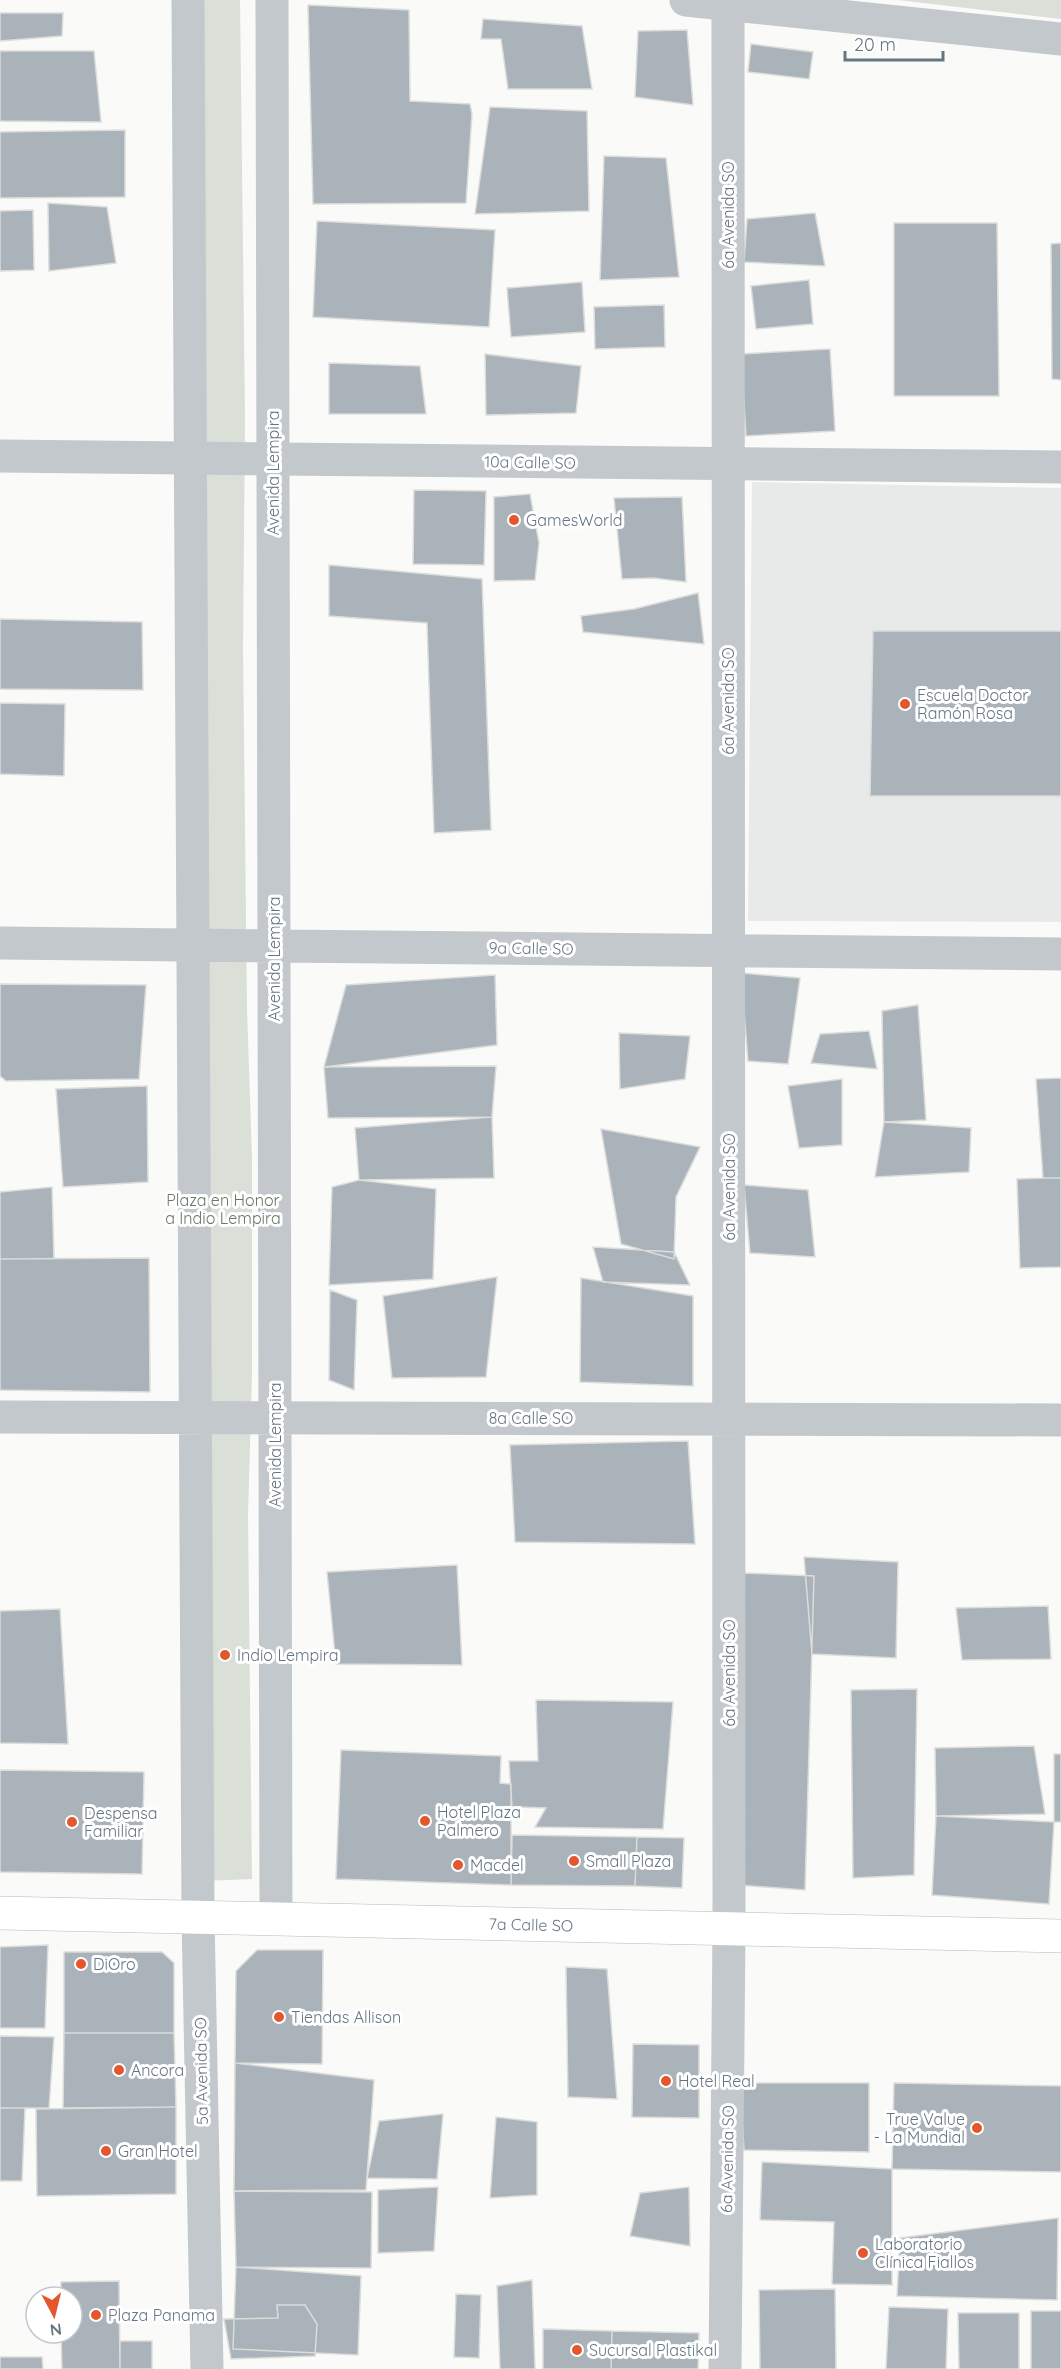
<svg xmlns="http://www.w3.org/2000/svg" width="1061" height="2369" font-family="Quicksand,sans-serif">
<style>
.built{fill:#e8e9e9}
.green{fill:#dadfd7}
.building{fill:#aab3b9;stroke:#dcdcda;stroke-width:1.5}
.lines{fill:none;stroke-linecap:round;stroke-linejoin:round}
.secondary-casing{stroke:#b3babf;stroke-width:34}
.minor{stroke:#c3c8cc;stroke-width:33}
.tertiary{stroke:#c3c8cc;stroke-width:33}
.secondary{stroke:#fff;stroke-width:33}
.poi-dot{fill:#e4572e;stroke:#fff;stroke-width:2}
.labels{text-anchor:middle;dominant-baseline:central;stroke-width:6;stroke-linejoin:round;paint-order:stroke}
.street-label{font-size:16px;fill:#657683;stroke:#fff}
.poi-label{font-size:16px;fill:#657683;stroke:#fff;text-anchor:start}
.park-label{font-size:16px;fill:#687a64;stroke:#fff}
</style>
<rect width="100%" height="100%" fill="#fafaf8"/>
<path class="built" d="M 752,482 L 1061,488 L 1061,922 L 748,921 Z"/>
<path class="green" d="M 192,0 L 240,0 L 245,418 L 243,647 L 247,1009 L 252,1158 L 252,1373 L 248,1516 L 252,1879 L 203,1881 Z
M 898,0 L 1061,0 L 1061,19 Z"/>
<path class="building" d="M 308,5 L 409,10 L 410,101 L 470,104 L 472,114 L 466,203 L 313,204 Z
M 0,13 L 63,13 L 62,36 L 0,41 Z
M 483,19 L 582,26 L 592,89 L 508,89 L 501,39 L 481,39 Z
M 687,30 L 693,105 L 635,97 L 638,31 Z
M 751,44 L 813,52 L 809,79 L 748,72 Z
M 0,51 L 94,51 L 101,122 L 0,121 Z
M 490,107 L 587,111 L 589,211 L 475,214 Z
M 125,130 L 125,197 L 0,198 L 0,132 Z
M 604,156 L 666,158 L 679,277 L 600,280 Z
M 48,203 L 107,207 L 116,263 L 49,271 Z
M 33,210 L 34,270 L 0,271 L 0,211 Z
M 815,213 L 825,266 L 744,262 L 747,219 Z
M 317,221 L 495,230 L 489,327 L 313,317 Z
M 894,223 L 997,223 L 999,396 L 894,396 Z
M 1061,243 L 1061,380 L 1052,379 L 1051,244 Z
M 809,280 L 813,324 L 756,329 L 751,286 Z
M 582,282 L 585,332 L 511,337 L 507,288 Z
M 664,305 L 665,347 L 595,349 L 594,307 Z
M 830,349 L 835,431 L 746,436 L 741,354 Z
M 485,354 L 581,366 L 576,413 L 486,415 Z
M 329,363 L 420,366 L 426,414 L 329,414 Z
M 414,490 L 486,491 L 484,565 L 413,564 Z
M 530,494 L 539,543 L 535,580 L 494,581 L 494,497 Z
M 682,497 L 686,582 L 653,578 L 622,579 L 614,498 Z
M 329,565 L 482,579 L 491,830 L 434,833 L 427,623 L 329,616 Z
M 698,593 L 704,644 L 583,632 L 581,616 L 634,609 Z
M 0,619 L 142,622 L 143,690 L 0,689 Z
M 873,631 L 1061,631 L 1061,796 L 870,796 Z
M 0,703 L 65,704 L 64,776 L 0,774 Z
M 741,973 L 800,978 L 788,1064 L 748,1061 Z
M 495,975 L 497,1045 L 324,1067 L 346,985 Z
M 0,984 L 146,985 L 139,1079 L 6,1081 L 0,1076 Z
M 918,1005 L 926,1120 L 884,1122 L 882,1011 Z
M 869,1031 L 877,1069 L 811,1063 L 820,1034 Z
M 619,1033 L 690,1036 L 685,1079 L 620,1089 Z
M 496,1066 L 492,1117 L 328,1118 L 324,1067 Z
M 1061,1078 L 1061,1178 L 1043,1178 L 1036,1079 Z
M 842,1079 L 842,1145 L 799,1148 L 788,1086 Z
M 147,1086 L 148,1182 L 63,1187 L 56,1089 Z
M 492,1117 L 494,1178 L 359,1180 L 355,1128 Z
M 884,1122 L 971,1128 L 969,1172 L 875,1177 Z
M 601,1129 L 700,1147 L 676,1197 L 674,1259 L 621,1244 Z
M 1043,1178 L 1061,1178 L 1061,1267 L 1020,1268 L 1017,1179 Z
M 359,1180 L 436,1189 L 433,1279 L 329,1285 L 332,1187 Z
M 744,1185 L 808,1190 L 815,1257 L 750,1253 Z
M 52,1187 L 54,1259 L 0,1259 L 0,1192 Z
M 593,1247 L 674,1252 L 690,1285 L 603,1282 Z
M 149,1258 L 150,1392 L 0,1390 L 0,1259 Z
M 497,1277 L 486,1377 L 392,1378 L 383,1296 Z
M 581,1278 L 693,1296 L 693,1386 L 580,1382 Z
M 330,1290 L 357,1300 L 354,1390 L 329,1380 Z
M 688,1441 L 695,1544 L 515,1542 L 510,1445 Z
M 804,1557 L 898,1562 L 896,1658 L 812,1654 Z
M 457,1565 L 462,1665 L 336,1664 L 327,1572 Z
M 744,1573 L 814,1576 L 805,1890 L 738,1885 Z
M 1048,1606 L 1051,1659 L 962,1660 L 956,1608 Z
M 60,1609 L 68,1744 L 0,1743 L 0,1611 Z
M 917,1689 L 914,1875 L 853,1878 L 851,1690 Z
M 536,1700 L 673,1702 L 663,1829 L 535,1827 L 546,1808 L 512,1807 L 509,1761 L 538,1761 Z
M 1034,1746 L 1045,1814 L 936,1816 L 935,1748 Z
M 341,1750 L 501,1756 L 500,1783 L 511,1784 L 511,1885 L 336,1879 Z
M 1054,1754 L 1061,1754 L 1061,1822 L 1054,1822 Z
M 0,1770 L 144,1772 L 142,1874 L 0,1872 Z
M 936,1816 L 1054,1822 L 1049,1904 L 932,1895 Z
M 512,1835 L 637,1837 L 635,1886 L 511,1885 Z
M 637,1837 L 684,1838 L 682,1888 L 635,1886 Z
M 48,1945 L 45,2028 L 0,2028 L 0,1947 Z
M 257,1950 L 323,1950 L 322,2064 L 235,2063 L 236,1971 Z
M 64,1952 L 162,1952 L 174,1963 L 174,2033 L 64,2033 Z
M 566,1967 L 607,1969 L 617,2099 L 568,2097 Z
M 64,2033 L 174,2033 L 176,2107 L 63,2108 Z
M 0,2036 L 54,2037 L 49,2108 L 0,2108 Z
M 633,2044 L 699,2045 L 699,2118 L 632,2117 Z
M 235,2063 L 374,2080 L 366,2190 L 234,2191 Z
M 740,2083 L 869,2083 L 869,2152 L 744,2150 Z
M 894,2083 L 1061,2086 L 1061,2172 L 892,2169 Z
M 176,2107 L 176,2194 L 37,2196 L 36,2109 Z
M 0,2108 L 25,2108 L 22,2181 L 0,2181 Z
M 443,2114 L 437,2179 L 367,2178 L 379,2121 Z
M 496,2117 L 537,2122 L 537,2195 L 490,2198 Z
M 762,2162 L 892,2169 L 892,2285 L 832,2284 L 834,2222 L 760,2220 Z
M 438,2187 L 434,2251 L 378,2253 L 378,2190 Z
M 689,2187 L 690,2246 L 630,2236 L 640,2193 Z
M 234,2191 L 372,2192 L 371,2268 L 236,2267 Z
M 1058,2218 L 1057,2300 L 897,2296 L 900,2238 Z
M 236,2267 L 361,2276 L 358,2355 L 233,2349 Z
M 532,2280 L 535,2369 L 500,2369 L 497,2286 Z
M 119,2281 L 120,2369 L 62,2369 L 61,2333 L 72,2333 L 72,2297 L 61,2297 L 61,2282 Z
M 835,2289 L 836,2369 L 760,2369 L 759,2290 Z
M 456,2294 L 481,2295 L 479,2358 L 454,2357 Z
M 277,2305 L 305,2305 L 317,2324 L 315,2356 L 231,2359 L 224,2319 L 278,2318 Z
M 889,2307 L 948,2309 L 946,2369 L 886,2369 Z
M 1031,2311 L 1061,2311 L 1061,2369 L 1031,2369 Z
M 958,2313 L 1019,2313 L 1019,2369 L 959,2369 Z
M 543,2329 L 612,2331 L 611,2369 L 543,2369 Z
M 612,2331 L 699,2333 L 698,2369 L 611,2369 Z
M 120,2341 L 152,2341 L 152,2369 L 120,2369 Z
M 0,2357 L 42,2357 L 43,2369 L 0,2369 Z"/>
<g class="lines">
<defs>
<g id="secondary">
<path id="s1" d="M 0,1913 L 1061,1936"/>
</g>
</defs>
<use href="#secondary" class="secondary-casing"/>
<path class="minor" d="M 188,0 L 198,1917 L 207,2369
M 272,0 L 276,1919
M 728,4 L 729,1928
M 0,943 L 1061,954
M 0,1417 L 1061,1420"/>
<path class="tertiary" d="M 686,0 L 1061,39
M 0,456 L 1061,467
M 725,2369 L 729,1928"/>
<use href="#secondary" class="secondary"/>
</g>
<g class="poi-dot">
<circle cx="514" cy="520" r="6"/>
<circle cx="905" cy="704" r="6"/>
<circle cx="225" cy="1655" r="6"/>
<circle cx="425" cy="1821" r="6"/>
<circle cx="72" cy="1822" r="6"/>
<circle cx="574" cy="1861" r="6"/>
<circle cx="458" cy="1865" r="6"/>
<circle cx="81" cy="1964" r="6"/>
<circle cx="279" cy="2017" r="6"/>
<circle cx="119" cy="2070" r="6"/>
<circle cx="666" cy="2081" r="6"/>
<circle cx="977" cy="2128" r="6"/>
<circle cx="106" cy="2151" r="6"/>
<circle cx="863" cy="2253" r="6"/>
<circle cx="96" cy="2315" r="6"/>
<circle cx="577" cy="2350" r="6"/>
</g>
<g class="labels">
<g class="street-label">
<text transform="translate(728 215) rotate(-90)">6a Avenida SO</text>
<text transform="translate(530 462) rotate(1)">10a Calle SO</text>
<text transform="translate(273 473) rotate(-90)">Avenida Lempira</text>
<text transform="translate(728 701) rotate(-90)">6a Avenida SO</text>
<text transform="translate(531 948) rotate(1)">9a Calle SO</text>
<text transform="translate(274 959) rotate(-90)">Avenida Lempira</text>
<text transform="translate(729 1187) rotate(-90)">6a Avenida SO</text>
<text x="531" y="1418">8a Calle SO</text>
<text transform="translate(275 1445) rotate(-90)">Avenida Lempira</text>
<text transform="translate(729 1673) rotate(-90)">6a Avenida SO</text>
<text stroke="none"><textPath href="#s1" startOffset="531">7a Calle SO</textPath></text>
<text transform="translate(201 2071) rotate(-91)">5a Avenida SO</text>
<text transform="translate(727 2159) rotate(-89)">6a Avenida SO</text>
</g>
<g class="poi-label">
<text x="526" y="520">GamesWorld</text>
<text x="917" y="695">Escuela Doctor<tspan x="917" dy="18">Ramón Rosa</tspan></text>
<text x="237" y="1655">Indio Lempira</text>
<text x="437" y="1812">Hotel Plaza<tspan x="437" dy="18">Palmero</tspan></text>
<text x="84" y="1813">Despensa<tspan x="84" dy="18">Familiar</tspan></text>
<text x="586" y="1861">Small Plaza</text>
<text x="470" y="1865">Macdel</text>
<text x="93" y="1964">DiOro</text>
<text x="291" y="2017">Tiendas Allison</text>
<text x="131" y="2070">Ancora</text>
<text x="678" y="2081">Hotel Real</text>
<text x="965" y="2119" text-anchor="end">True Value<tspan x="965" dy="18">- La Mundial</tspan></text>
<text x="118" y="2151">Gran Hotel</text>
<text x="875" y="2244">Laboratorio<tspan x="875" dy="18">Clínica Fiallos</tspan></text>
<text x="108" y="2315">Plaza Panama</text>
<text x="589" y="2350">Sucursal Plastikal</text>
</g>
<g class="park-label">
<text x="223" y="1200">Plaza en Honor<tspan x="223" dy="18">a Indio Lempira</tspan></text>
</g>
</g>
<g transform="translate(54 2315) rotate(173)"><circle r="28" fill="#ffffff" stroke="#c1c8cd" stroke-width="1.5"/>
<path d="M0-4.5L10 22L0 15L-10 22Z" fill="#e4572e"/>
<text y="-9" font-size="16" font-weight="bold" text-anchor="middle" fill="#657683">N</text>
</g>
<path d="M845 51v9h98v-9" fill="none" stroke="#657683" stroke-width="3"/>
<text x="854" y="51" font-size="18" fill="#657683" stroke="#ffffff" stroke-width="4.5" paint-order="stroke">20 m</text>
</svg>
